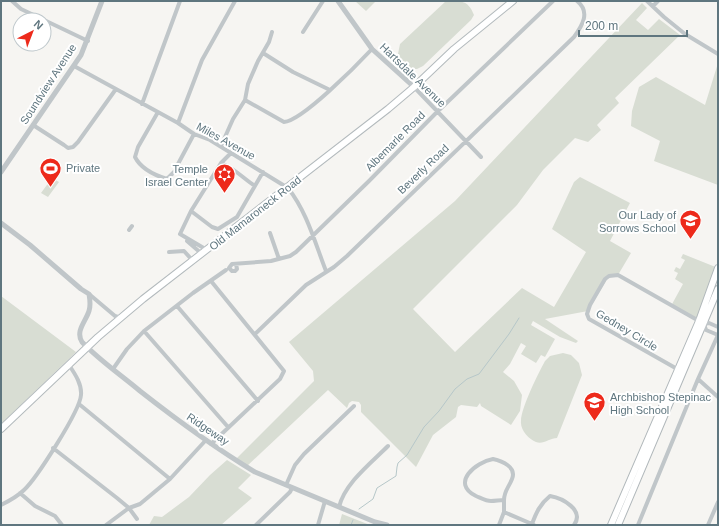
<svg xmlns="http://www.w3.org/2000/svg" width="719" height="526" font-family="Helvetica,sans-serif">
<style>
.green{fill:#d8ddd3}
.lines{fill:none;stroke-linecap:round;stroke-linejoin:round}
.stream{stroke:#b6c7c9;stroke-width:1}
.secondary-casing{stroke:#b3babd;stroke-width:8}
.primary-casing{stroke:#b1b8bb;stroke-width:8}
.minor{stroke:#c0c6c9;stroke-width:4}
.tertiary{stroke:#c0c6c9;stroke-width:5}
.secondary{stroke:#fff;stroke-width:6}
.primary{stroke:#fff;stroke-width:6}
.labels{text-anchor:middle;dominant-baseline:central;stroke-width:4;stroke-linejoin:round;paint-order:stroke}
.street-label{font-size:11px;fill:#5f767f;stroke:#fff}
.poi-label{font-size:11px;fill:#5f767f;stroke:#fff;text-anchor:start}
</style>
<rect width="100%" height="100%" fill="#f6f5f2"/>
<path class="green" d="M 355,1 L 376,1 L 366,11 Z
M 446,1 C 462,1 468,0 474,15 L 471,20 L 423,66 L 417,69 L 410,69 L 403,65 L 400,60 L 398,54 L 400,44 Z
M 642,3 L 647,8 L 636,20 L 648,30 L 659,19 L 680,35 L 615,98 L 619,103 L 597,125 L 601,130 L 588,142 L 575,138 L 543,170 L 517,205 L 413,309 L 455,352 L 522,288 L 554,307 L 586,252 L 552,229 L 574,182 L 580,177 L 630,203 L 610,241 L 631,253 L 618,275 L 609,276 L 588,311 L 545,319 L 578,341 L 576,343 L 560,337 L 533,321 L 531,325 L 555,339 L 545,357 L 541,355 L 536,363 L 521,354 L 526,346 L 521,343 L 510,364 L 503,372 L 514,381 L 522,395 L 520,411 L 511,425 L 481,406 L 480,403 L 477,407 L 461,405 L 458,407 L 456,417 L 433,435 L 416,467 L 361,412 L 361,405 L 359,402 L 352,401 L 349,403 L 347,408 L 328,390 L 246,467 L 235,460 L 314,381 L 313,371 L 289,342 L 455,201 Z
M 718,63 L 718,185 L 654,161 L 660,141 L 631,126 L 632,111 L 639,87 L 656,77 L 705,105 Z
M 52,178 L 59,182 L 48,197 L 41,193 Z
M 683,254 L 718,268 L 699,321 L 671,306 L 683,284 L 675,279 L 678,273 L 674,271 L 676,267 L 680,269 L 685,260 L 681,258 Z
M 1,296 L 76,352 L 1,424 Z
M 563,353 L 571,355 L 579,363 L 582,375 L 557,438 C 550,438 543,445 536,442 C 529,439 520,430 521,421 C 521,408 538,374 545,361 L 550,356 Z
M 227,460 L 251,475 L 238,488 L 252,498 L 221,525 L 149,525 L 154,516 L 162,517 L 189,497 L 210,475 Z
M 342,514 L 370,525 L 339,525 Z"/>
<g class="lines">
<path class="stream" d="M 359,509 L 373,499 L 377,488 L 396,476 L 397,467 L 398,463 L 407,455 L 424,427 L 439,411 L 455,389 L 467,379 L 479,374 L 509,334 L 519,318
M 351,525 L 353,520"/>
<defs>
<path id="secondary" d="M 1,429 L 98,337 L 143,299 L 388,109 L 414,87 L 454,49 L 513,1"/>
<path id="primary" d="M 611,525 L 699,321 L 718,268
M 618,525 L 718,289"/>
</defs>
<use href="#secondary" class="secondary-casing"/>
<use href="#primary" class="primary-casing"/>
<path class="minor" d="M 12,1 L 21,9 L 88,41
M 647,1 L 664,17 L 685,34 L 718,54
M 653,6 L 658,1
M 303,32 L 323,1
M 263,53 L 293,72 L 330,90
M 74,66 L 178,123 L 194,134 L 210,140 L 288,188 C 307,212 315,243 326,271
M 414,87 L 481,157
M 245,100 L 284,122 C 302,121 358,64 372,49
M 142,104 L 180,1
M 158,112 L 138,147 L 135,157 C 141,169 154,175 167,179 L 177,169 L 178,164 L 194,134
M 178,123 L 202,60 L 235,1
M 33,125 L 64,145 L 68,148 L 73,147 L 78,142 L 116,89
M 221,146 L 233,119 L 245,100 L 248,84 L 258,61 L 269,42 L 272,32
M 231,153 L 221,163 L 191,211 L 212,227 L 218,229 L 237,217 L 263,172
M 221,163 C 234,168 243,178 255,186
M 129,230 L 132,226
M 270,233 L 279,259
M 180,234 L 207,250
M 180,234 L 191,211
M 187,241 L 202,254
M 169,252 L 184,251 L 193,261
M 236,264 L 237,269 L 235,271 L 232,271 L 229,268 L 232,264 L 271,261 L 290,256 L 296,252 L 369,181 L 437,112 L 553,1
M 211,281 L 284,371 L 280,379 L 211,444
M 89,294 L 115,316 L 121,318
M 177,306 L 258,401
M 704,324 L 709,323 L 718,327
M 144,331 L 228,427
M 255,334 L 306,285 L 334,267 L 347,256 L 574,37 C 582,26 591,12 577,1
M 113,369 L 127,349 L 144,331 L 193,293 L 226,270
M 679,370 L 589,319 L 587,314 L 590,305 L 605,279 L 609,276 L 618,275 L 699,321 L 704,324 L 706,330 L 718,335
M 698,379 L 718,397
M 79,404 L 170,479
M 53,448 L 117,498 L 129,508 L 137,519
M 493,459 C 502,461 517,467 512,479 C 509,487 504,491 504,500 C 500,500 495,501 491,501 C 486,501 481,498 476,496 C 450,483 476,462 493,459 Z
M 286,485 L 295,465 L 304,454 L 354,406
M 20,493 L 35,506 L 55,516 L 62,525
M 1,505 C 9,501 18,496 24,490 C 36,479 80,411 81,395 C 82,384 75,374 69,365
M 339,507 C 345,483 371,463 388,446
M 504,512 L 532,524
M 106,525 L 129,508 L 140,504 L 170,479 L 206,440
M 256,525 L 290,492 L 292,488
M 318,525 L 325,501
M 499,525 L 504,512 L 504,500
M 534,525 L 532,524 C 536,513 540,504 550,496 C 562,498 585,510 574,525
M 638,525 L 698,379 L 718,335
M 708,525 L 718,502"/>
<path class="tertiary" d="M 338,1 L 372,49 L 414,87
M 1,172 L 81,55 L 102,1
M 1,223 L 30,245 L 81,289 L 89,294 C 90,300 91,305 89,311 C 86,321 75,331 82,342 C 99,360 121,375 140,391 C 177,420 215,448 255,472 L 375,522 L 387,525"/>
<use href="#secondary" class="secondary"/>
<use href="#primary" class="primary"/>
</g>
<defs>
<symbol id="stadium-pin" viewBox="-11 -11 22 30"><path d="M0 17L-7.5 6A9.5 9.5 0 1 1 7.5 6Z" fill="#ed2a1b" stroke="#fff"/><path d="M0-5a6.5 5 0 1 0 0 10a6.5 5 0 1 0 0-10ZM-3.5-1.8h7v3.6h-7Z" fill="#fff"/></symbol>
<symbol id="synagogue-pin" viewBox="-11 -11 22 30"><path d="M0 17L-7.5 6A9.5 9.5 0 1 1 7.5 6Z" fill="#ed2a1b" stroke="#fff"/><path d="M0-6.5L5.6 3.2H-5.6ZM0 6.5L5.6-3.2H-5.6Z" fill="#fff"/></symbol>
<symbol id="school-pin" viewBox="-11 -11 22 30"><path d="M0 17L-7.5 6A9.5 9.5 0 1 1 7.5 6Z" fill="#ed2a1b" stroke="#fff"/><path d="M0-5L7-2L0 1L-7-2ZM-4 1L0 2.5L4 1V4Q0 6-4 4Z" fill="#fff"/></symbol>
</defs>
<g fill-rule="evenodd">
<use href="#stadium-pin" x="38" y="156" width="25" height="34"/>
<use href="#synagogue-pin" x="212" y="162" width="25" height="34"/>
<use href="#school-pin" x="678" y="208" width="25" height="34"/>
<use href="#school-pin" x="582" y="390" width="25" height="34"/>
</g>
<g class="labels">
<g class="street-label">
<text transform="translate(413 75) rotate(44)">Hartsdale Avenue</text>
<text transform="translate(48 84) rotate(-57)">Soundview Avenue</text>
<text transform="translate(226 141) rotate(29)">Miles Avenue</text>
<text transform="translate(395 141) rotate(-45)">Albemarle Road</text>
<text transform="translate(423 169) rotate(-44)">Beverly Road</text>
<text transform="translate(255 213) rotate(-38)">Old Mamaroneck Road</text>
<text transform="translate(627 330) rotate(31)">Gedney Circle</text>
<text transform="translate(208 429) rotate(34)">Ridgeway</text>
</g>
<g class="poi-label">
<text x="66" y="168">Private</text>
<text x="208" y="169" text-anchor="end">Temple<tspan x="208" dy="13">Israel Center</tspan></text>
<text x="676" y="215" text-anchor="end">Our Lady of<tspan x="676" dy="13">Sorrows School</tspan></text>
<text x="610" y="397">Archbishop Stepinac<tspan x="610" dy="13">High School</tspan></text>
</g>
</g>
<rect width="719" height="526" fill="none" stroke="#5f767f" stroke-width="4"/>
<g transform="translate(32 32) rotate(42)"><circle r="19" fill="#ffffff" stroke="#bfc8cc"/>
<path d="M0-3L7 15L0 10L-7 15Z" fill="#ed2a1b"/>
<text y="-6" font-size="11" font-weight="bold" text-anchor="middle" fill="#5f767f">N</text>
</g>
<path d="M579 30v6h108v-6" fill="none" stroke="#5f767f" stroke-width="2"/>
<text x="585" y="30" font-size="12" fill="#5f767f" stroke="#ffffff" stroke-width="3" paint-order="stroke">200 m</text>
</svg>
